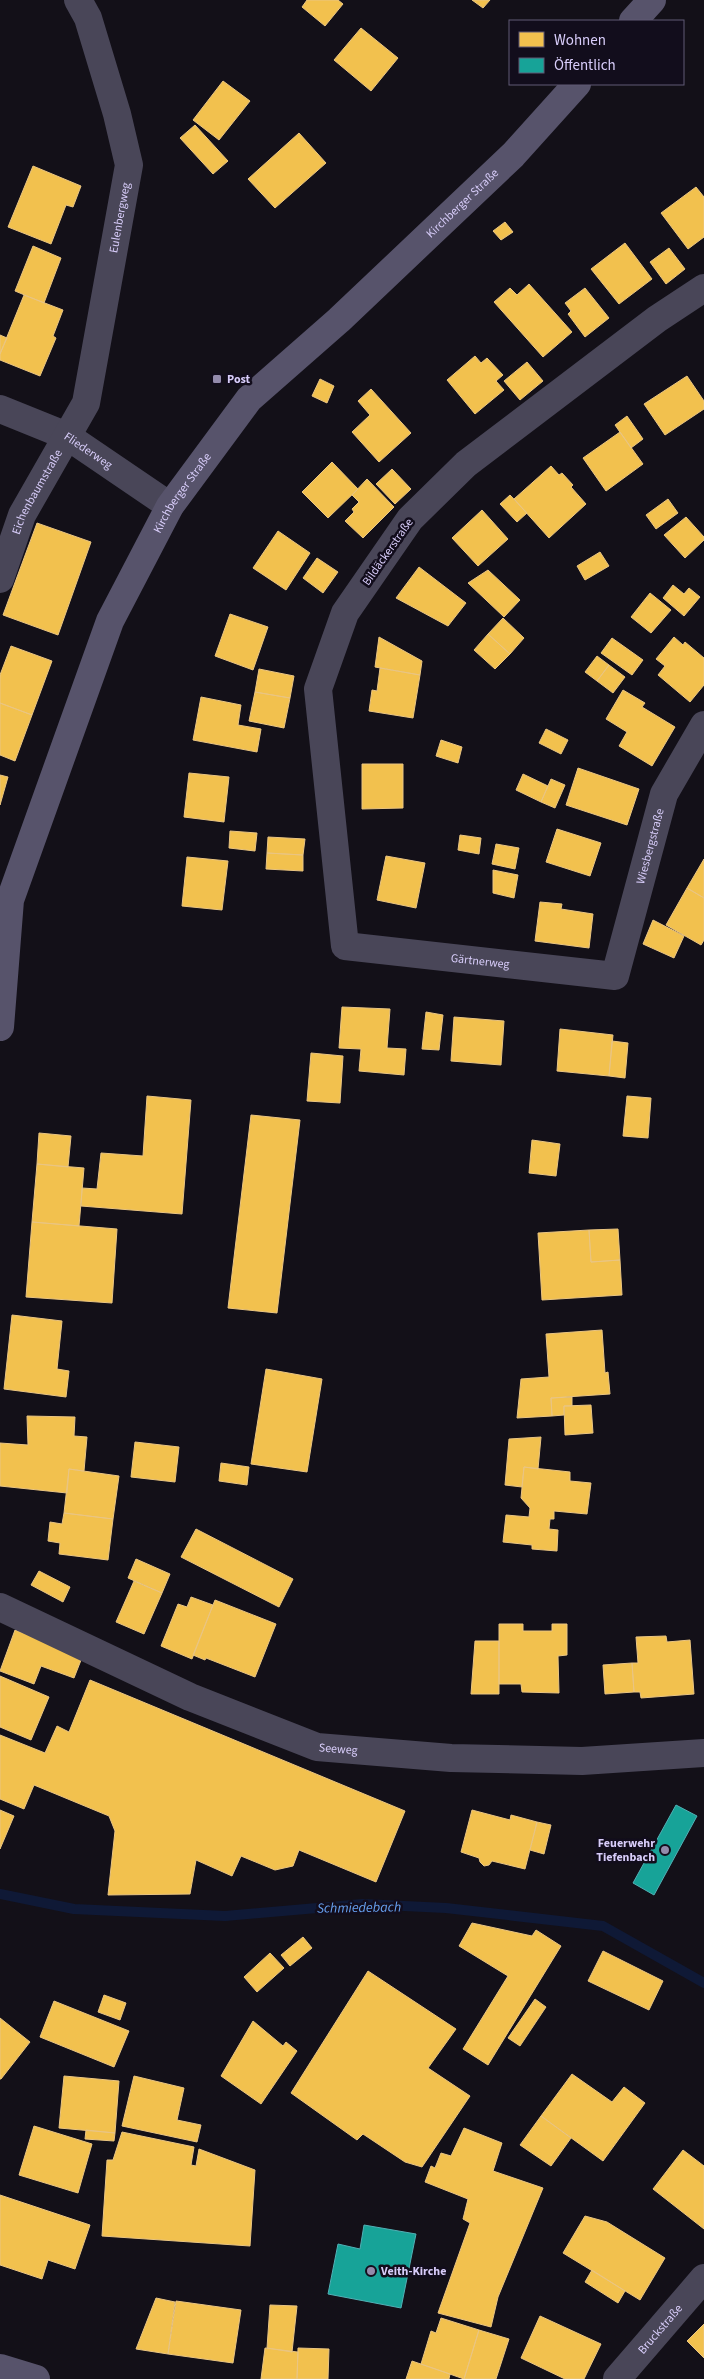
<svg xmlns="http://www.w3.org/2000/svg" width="704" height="2379" font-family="'Source Sans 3',sans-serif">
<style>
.homes{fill:#f2c14e;stroke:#eac582}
.public{fill:#17a398;stroke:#51b0b5}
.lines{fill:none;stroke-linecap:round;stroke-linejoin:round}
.stream{stroke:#0f1936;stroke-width:10}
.minor{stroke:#494658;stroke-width:28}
.tertiary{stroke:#494658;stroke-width:28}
.secondary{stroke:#57536b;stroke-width:28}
.poi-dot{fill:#938bab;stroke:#120d1c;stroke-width:2}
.labels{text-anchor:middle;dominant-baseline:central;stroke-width:5;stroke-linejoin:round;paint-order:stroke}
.street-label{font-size:12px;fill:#d8cdfa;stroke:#120d1c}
.poi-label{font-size:12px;font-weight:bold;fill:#d8cdfa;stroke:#120d1c;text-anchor:start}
.water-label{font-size:14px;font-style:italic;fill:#66a0ef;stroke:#120d1c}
</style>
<rect width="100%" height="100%" fill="#131018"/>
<path class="homes" d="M 307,0 L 338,0 L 343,4 L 325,26 L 302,7 Z
M 472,0 L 490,0 L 483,8 Z
M 361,28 L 398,58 L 371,91 L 334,60 Z
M 223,81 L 250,101 L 219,140 L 193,120 Z
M 195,125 L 228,161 L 213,174 L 180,138 Z
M 299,133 L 326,163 L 275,208 L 248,179 Z
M 33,166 L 81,186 L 73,207 L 66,205 L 51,244 L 8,227 Z
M 696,187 L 704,197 L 704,237 L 688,249 L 661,213 Z
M 505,222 L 513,232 L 501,240 L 493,231 Z
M 625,243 L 652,279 L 619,304 L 591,269 Z
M 33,246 L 61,258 L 44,303 L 15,291 Z
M 669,248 L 685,269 L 666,284 L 650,262 Z
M 529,284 L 572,332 L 543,357 L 494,302 L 510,288 L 517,295 Z
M 585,288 L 609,318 L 585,337 L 568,314 L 571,311 L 565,303 Z
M 24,295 L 63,310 L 53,336 L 56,338 L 40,376 L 0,360 L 0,354 Z
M 0,335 L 7,338 L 0,354 Z
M 475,356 L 481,363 L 487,358 L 503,375 L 496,381 L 504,390 L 475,414 L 447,380 Z
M 527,362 L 543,381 L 520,400 L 504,381 Z
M 687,376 L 704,401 L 704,409 L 665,435 L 644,404 Z
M 320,379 L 334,386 L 327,403 L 312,396 Z
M 371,389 L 411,433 L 379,462 L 352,432 L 370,415 L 358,401 Z
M 627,416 L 643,439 L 631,448 L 615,425 Z
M 620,432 L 643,464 L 606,491 L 583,458 Z
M 332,462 L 358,489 L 328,518 L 302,492 Z
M 551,466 L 559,475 L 562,473 L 573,485 L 571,487 L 586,504 L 549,538 L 514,499 Z
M 392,469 L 411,489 L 395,504 L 376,484 Z
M 367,479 L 394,507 L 363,538 L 345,521 L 354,512 L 352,509 L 359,502 L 352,495 Z
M 510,495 L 527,513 L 517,522 L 500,504 Z
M 668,499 L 678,513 L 656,529 L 646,515 Z
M 482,510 L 508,539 L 478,566 L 452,538 Z
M 686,517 L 704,537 L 704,540 L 685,558 L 664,535 Z
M 37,523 L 91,542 L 58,635 L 3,615 Z
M 278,531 L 310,553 L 286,590 L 253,568 Z
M 600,552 L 609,566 L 585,580 L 577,566 Z
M 317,558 L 338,572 L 323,593 L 303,578 Z
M 419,567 L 466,603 L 448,626 L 396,598 Z
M 488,570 L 520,600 L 504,617 L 468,583 Z
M 673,585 L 684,594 L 689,588 L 700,597 L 684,616 L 663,598 Z
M 650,593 L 671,610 L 651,633 L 631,617 Z
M 230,614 L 268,627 L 253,670 L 215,656 Z
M 503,618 L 524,638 L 510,654 L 488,634 Z
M 488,634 L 510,654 L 495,669 L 474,650 Z
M 379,637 L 422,661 L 420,675 L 375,667 Z
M 674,637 L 683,645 L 685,642 L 704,658 L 704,685 L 690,702 L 658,675 L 665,666 L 656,659 Z
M 612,638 L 643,660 L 632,675 L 601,653 Z
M 11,646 L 52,661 L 32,715 L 0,703 L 0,675 Z
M 597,656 L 609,665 L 597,681 L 585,672 Z
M 609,665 L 625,677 L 613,693 L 597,681 Z
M 380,668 L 420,675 L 413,718 L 369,711 L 372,690 L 377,691 Z
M 259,669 L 294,676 L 290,698 L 255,692 Z
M 623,690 L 645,703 L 642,707 L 675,727 L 652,766 L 619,746 L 627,732 L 606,719 Z
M 255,692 L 290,698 L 284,728 L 249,721 Z
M 201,697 L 241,705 L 238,725 L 261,729 L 257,752 L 193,740 Z
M 0,703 L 32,715 L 15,761 L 0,755 Z
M 546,729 L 568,740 L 561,754 L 539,743 Z
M 441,740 L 462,747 L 458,763 L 436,756 Z
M 362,764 L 403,764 L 403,808 L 362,809 Z
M 578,768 L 639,789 L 627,825 L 566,805 Z
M 189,773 L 229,777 L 224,822 L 184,817 Z
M 523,774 L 548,786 L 541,802 L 516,790 Z
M 0,775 L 8,777 L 0,805 Z
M 551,779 L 565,785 L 555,808 L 541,802 Z
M 557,829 L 601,843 L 590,876 L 546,862 Z
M 230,831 L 257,833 L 255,851 L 229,848 Z
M 460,835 L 481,838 L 479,854 L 458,850 Z
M 268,837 L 305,839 L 303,855 L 267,853 Z
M 496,844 L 519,848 L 515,869 L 492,864 Z
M 267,853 L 303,855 L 303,871 L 266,869 Z
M 386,856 L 425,863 L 416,908 L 377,900 Z
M 187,857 L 228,861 L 222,910 L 182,906 Z
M 704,859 L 704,898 L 687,888 Z
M 493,870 L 518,875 L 514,898 L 493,893 Z
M 687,888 L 704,898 L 704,940 L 701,945 L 666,925 Z
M 540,902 L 562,904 L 561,909 L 593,914 L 589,948 L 535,941 Z
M 653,920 L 684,936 L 674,958 L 643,944 Z
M 342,1007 L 390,1009 L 387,1048 L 406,1049 L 404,1075 L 359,1071 L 361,1049 L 339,1048 Z
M 426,1012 L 443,1015 L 439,1050 L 422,1049 Z
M 454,1017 L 504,1021 L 501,1065 L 451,1061 Z
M 560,1029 L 613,1035 L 609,1076 L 557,1071 Z
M 612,1041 L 628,1043 L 625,1078 L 609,1076 Z
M 311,1053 L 343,1056 L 340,1103 L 307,1101 Z
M 147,1096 L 191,1100 L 182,1214 L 81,1206 L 82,1188 L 97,1189 L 101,1153 L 143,1156 Z
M 627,1096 L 651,1098 L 648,1138 L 623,1136 Z
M 251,1115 L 300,1120 L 277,1313 L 228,1308 Z
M 39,1133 L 71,1136 L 68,1167 L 37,1164 Z
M 532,1140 L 560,1144 L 556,1176 L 529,1173 Z
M 37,1164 L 84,1168 L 79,1226 L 32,1222 Z
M 32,1222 L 117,1229 L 112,1303 L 26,1297 Z
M 618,1229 L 620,1260 L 591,1262 L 589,1230 Z
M 589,1230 L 591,1262 L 620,1260 L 622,1295 L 542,1300 L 538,1233 Z
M 12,1315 L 62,1321 L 57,1369 L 69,1371 L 66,1397 L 4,1389 Z
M 602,1330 L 605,1373 L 608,1372 L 610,1394 L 551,1398 L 552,1416 L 517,1418 L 521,1379 L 549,1377 L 546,1334 Z
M 266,1369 L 322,1379 L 307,1472 L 251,1464 Z
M 572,1397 L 572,1406 L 564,1406 L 564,1415 L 552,1416 L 551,1398 Z
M 591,1405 L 593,1433 L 565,1435 L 564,1406 Z
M 27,1416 L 75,1417 L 74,1436 L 87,1437 L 84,1471 L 69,1469 L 67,1493 L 0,1486 L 0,1443 L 28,1445 Z
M 541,1437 L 538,1469 L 524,1467 L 522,1487 L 505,1485 L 509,1439 Z
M 135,1442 L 179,1447 L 175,1482 L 131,1477 Z
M 221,1463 L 249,1467 L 247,1485 L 219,1481 Z
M 524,1467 L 570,1472 L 570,1481 L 591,1483 L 587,1514 L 554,1511 L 554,1519 L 550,1519 L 549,1529 L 558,1530 L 557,1551 L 532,1549 L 532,1545 L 503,1542 L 506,1515 L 529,1517 L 530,1508 L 521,1498 Z
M 69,1469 L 119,1476 L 113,1519 L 64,1513 Z
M 64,1513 L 113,1519 L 108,1560 L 59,1554 L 60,1543 L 48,1541 L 50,1522 L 62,1524 Z
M 196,1529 L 293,1579 L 279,1607 L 181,1557 Z
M 136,1559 L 170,1574 L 162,1593 L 128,1578 Z
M 39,1571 L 70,1587 L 63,1602 L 31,1585 Z
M 134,1581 L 162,1593 L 144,1634 L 116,1622 Z
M 191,1597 L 213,1605 L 192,1659 L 161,1646 L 178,1604 L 187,1607 Z
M 215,1600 L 276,1624 L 255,1677 L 206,1658 L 205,1660 L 193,1655 Z
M 499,1624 L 523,1624 L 523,1631 L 552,1631 L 552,1624 L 567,1624 L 567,1655 L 558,1656 L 559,1693 L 522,1692 L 521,1684 L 499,1684 Z
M 15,1630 L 83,1655 L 74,1678 L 41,1666 L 34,1684 L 0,1671 Z
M 666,1636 L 667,1642 L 690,1640 L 694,1694 L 641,1698 L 640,1692 L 634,1692 L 632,1663 L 638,1663 L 636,1637 Z
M 475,1641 L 499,1641 L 499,1694 L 471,1694 Z
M 632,1663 L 634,1692 L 605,1694 L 603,1665 Z
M 0,1676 L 49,1697 L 31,1740 L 0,1727 Z
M 90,1680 L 405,1811 L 376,1882 L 299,1850 L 293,1866 L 275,1870 L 241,1856 L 232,1876 L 196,1860 L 190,1894 L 108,1895 L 115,1831 L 109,1816 L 34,1785 L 24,1809 L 0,1799 L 0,1735 L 45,1753 L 57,1726 L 69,1732 Z
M 0,1810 L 14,1816 L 0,1849 Z
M 472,1810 L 510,1820 L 511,1815 L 537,1822 L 525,1869 L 492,1861 L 489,1865 L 484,1866 L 480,1862 L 479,1858 L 461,1852 Z
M 537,1822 L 551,1825 L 544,1854 L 530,1850 Z
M 472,1923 L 532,1936 L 536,1930 L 561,1946 L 488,2065 L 463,2049 L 508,1976 L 459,1946 Z
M 303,1937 L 312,1948 L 290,1966 L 281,1955 Z
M 603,1951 L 663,1981 L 649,2010 L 588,1981 Z
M 270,1953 L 284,1968 L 257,1992 L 244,1977 Z
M 368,1971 L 456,2029 L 428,2068 L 470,2096 L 422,2167 L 405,2162 L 363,2134 L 357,2140 L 291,2093 Z
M 104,1995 L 126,2003 L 120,2020 L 98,2012 Z
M 535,1999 L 546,2007 L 520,2046 L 508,2038 Z
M 54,2001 L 129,2031 L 114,2067 L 40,2037 Z
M 0,2018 L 30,2042 L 1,2079 L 0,2079 Z
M 253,2021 L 283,2046 L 286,2042 L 297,2051 L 261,2104 L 221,2076 Z
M 572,2074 L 612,2102 L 624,2087 L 645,2103 L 603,2161 L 541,2116 Z
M 64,2076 L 119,2081 L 115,2133 L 59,2128 Z
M 134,2076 L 184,2088 L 177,2120 L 201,2125 L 197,2142 L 122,2126 Z
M 541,2116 L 571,2138 L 551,2166 L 520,2145 Z
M 34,2126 L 92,2144 L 78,2193 L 19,2175 Z
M 464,2128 L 502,2143 L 493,2171 L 543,2188 L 498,2297 L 491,2327 L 438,2313 L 470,2223 L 463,2219 L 468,2199 L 425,2182 L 431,2166 L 435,2168 L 441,2153 L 451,2156 Z
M 86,2130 L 115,2133 L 114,2141 L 85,2139 Z
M 122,2132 L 194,2147 L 191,2165 L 196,2166 L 199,2149 L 255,2170 L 250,2246 L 102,2236 L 107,2160 L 113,2160 Z
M 683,2150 L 704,2166 L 704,2229 L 653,2189 Z
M 0,2195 L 90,2225 L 75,2269 L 48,2260 L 42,2279 L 0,2265 Z
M 585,2216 L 607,2222 L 665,2258 L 640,2300 L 563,2253 Z
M 592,2270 L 625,2291 L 618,2303 L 585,2282 Z
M 156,2298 L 175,2302 L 168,2354 L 136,2349 Z
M 176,2301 L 241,2310 L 233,2363 L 168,2354 Z
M 270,2305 L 297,2306 L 292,2352 L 267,2348 Z
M 540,2316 L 601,2344 L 584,2379 L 565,2379 L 521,2358 Z
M 441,2318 L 479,2330 L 464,2379 L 421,2364 L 431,2331 L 436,2333 Z
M 704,2324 L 704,2358 L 687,2341 Z
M 479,2330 L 509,2339 L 496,2379 L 464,2379 Z
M 265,2348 L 298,2352 L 297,2379 L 261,2379 Z
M 298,2348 L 329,2349 L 328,2379 L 297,2379 Z
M 412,2361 L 450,2374 L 449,2379 L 406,2379 Z"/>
<path class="public" d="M 676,1805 L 697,1816 L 654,1895 L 633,1883 Z
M 364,2225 L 416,2234 L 401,2308 L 328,2294 L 338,2244 L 360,2249 Z"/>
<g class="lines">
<path class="stream" d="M 0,1894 L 74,1909 L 225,1916 L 363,1904 L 446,1908 L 603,1926 L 704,1983"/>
<g class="minor">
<path id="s1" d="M 704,288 L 657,319 L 466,464 L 410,519 L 345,613 L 318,689 L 345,946 L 615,976 L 664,794 L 704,725"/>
<path id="s2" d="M 0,409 L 67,436 L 170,506"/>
<path id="s3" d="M 0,579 L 22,515 L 86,403 L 129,165 L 117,114 L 88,18 L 78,0"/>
<path id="s4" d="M 0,1607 L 190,1697 L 317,1747 L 451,1758 L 582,1761 L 704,1753"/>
</g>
<path class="tertiary" id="s5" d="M 617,2379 L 704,2278"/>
<g class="secondary">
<path d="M 633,21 L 652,0"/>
<path id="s6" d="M 0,1027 L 10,900 L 110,621 L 170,506 L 249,399 L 339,320 L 513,155 L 577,84"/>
<path d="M 0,2368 L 36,2379"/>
</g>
</g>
<g class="poi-dot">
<rect x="212" y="374" width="10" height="10" rx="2.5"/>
<circle cx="665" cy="1850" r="5"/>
<circle cx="371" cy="2271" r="5"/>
</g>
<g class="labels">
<g class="street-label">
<text stroke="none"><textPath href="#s6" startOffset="976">Kirchberger Straße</textPath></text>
<text stroke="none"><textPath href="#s3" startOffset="385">Eulenbergweg</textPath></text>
<text stroke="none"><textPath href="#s2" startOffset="98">Fliederweg</textPath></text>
<text stroke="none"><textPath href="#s3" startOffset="95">Eichenbaumstraße</textPath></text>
<text stroke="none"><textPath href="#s6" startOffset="571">Kirchberger Straße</textPath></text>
<text transform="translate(388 552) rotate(-55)">Bildäckerstraße</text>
<text stroke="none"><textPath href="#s1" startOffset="1234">Wiesbergstraße</textPath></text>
<text stroke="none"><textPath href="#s1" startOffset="964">Gärtnerweg</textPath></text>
<text stroke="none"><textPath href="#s4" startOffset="368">Seeweg</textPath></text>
<text stroke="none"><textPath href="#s5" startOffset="66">Bruckstraße</textPath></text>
</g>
<g class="poi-label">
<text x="227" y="379">Post</text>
<text x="655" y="1843" text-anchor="end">Feuerwehr<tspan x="655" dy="14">Tiefenbach</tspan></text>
<text x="381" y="2271">Veith-Kirche</text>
</g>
<g class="water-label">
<text transform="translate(359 1908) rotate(-1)">Schmiedebach</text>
</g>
</g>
<rect x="509" y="20" width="175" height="65" fill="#120d1c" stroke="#615a75"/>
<rect x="519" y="32" width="25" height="15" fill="#f2c14e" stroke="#615a75"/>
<text x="554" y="45" font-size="15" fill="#d8cdfa">Wohnen</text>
<rect x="519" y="58" width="25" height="15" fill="#17a398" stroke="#615a75"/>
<text x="554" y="70" font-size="15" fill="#d8cdfa">Öffentlich</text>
</svg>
